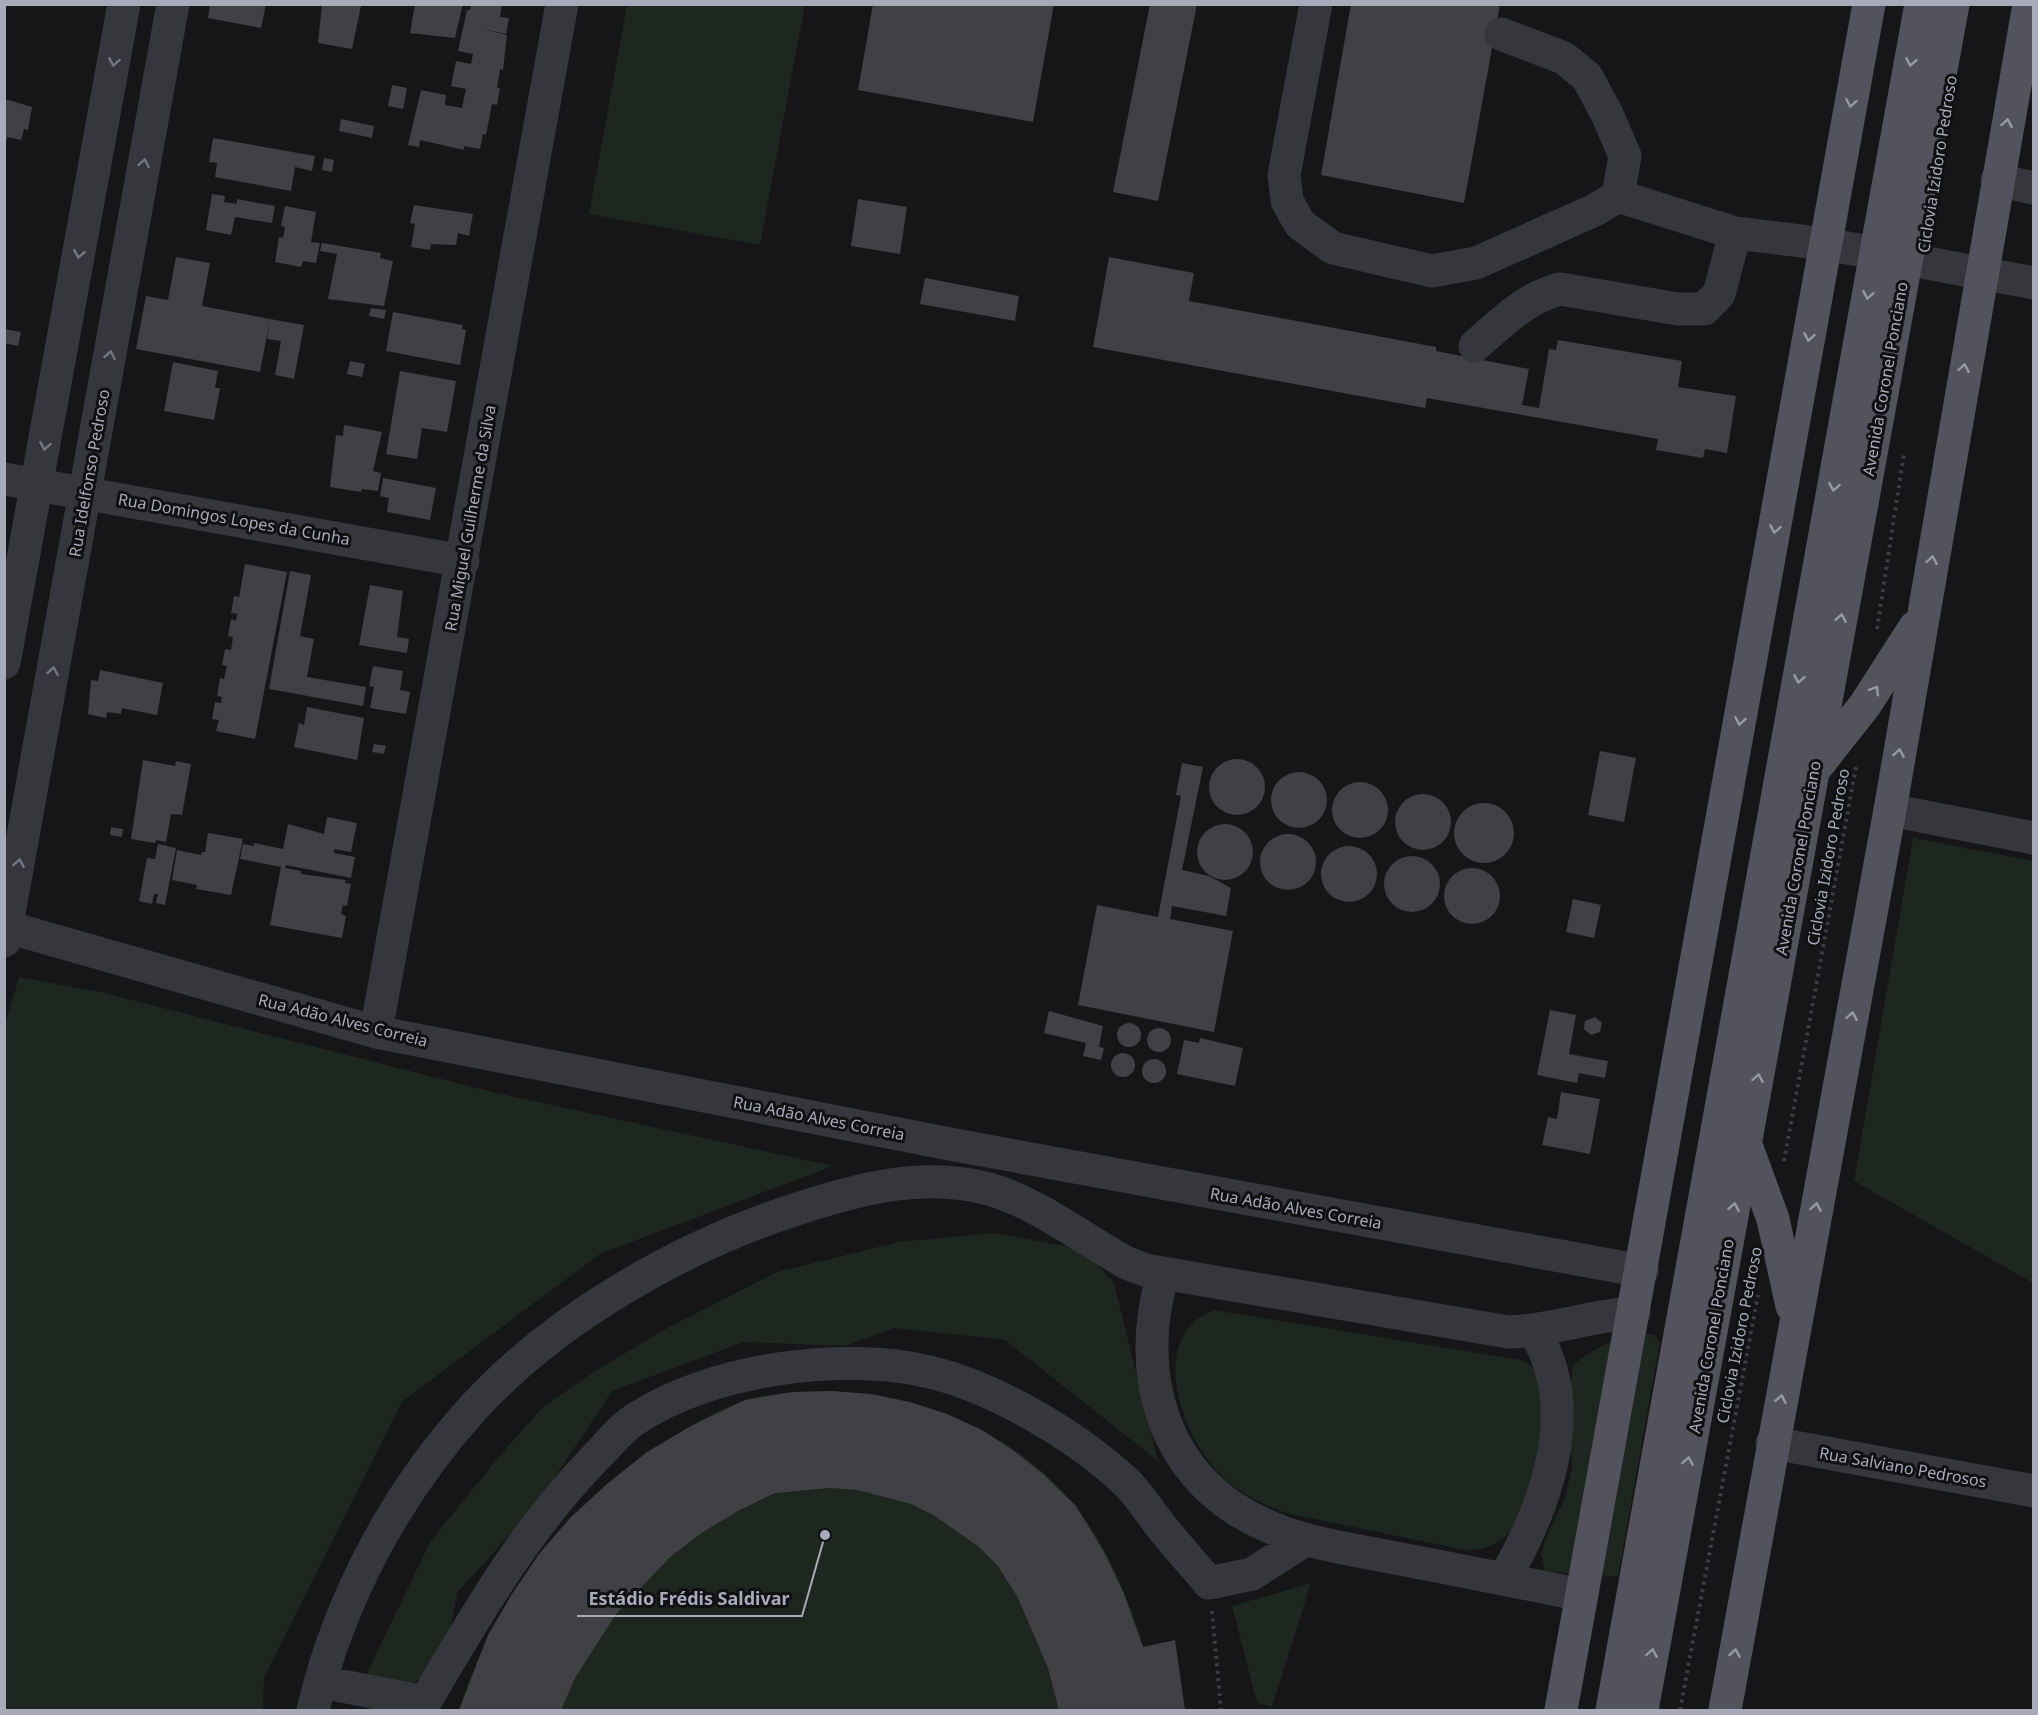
<svg xmlns="http://www.w3.org/2000/svg" width="2038" height="1715" font-family="'Noto Sans',sans-serif">
<style>
.green{fill:#1d261f}
.building{fill:#404045}
.lines{fill:none;stroke-linecap:round;stroke-linejoin:round}
.path{stroke:#3c3e44;stroke-width:4;stroke-dasharray:3 4.5;stroke-linecap:butt}
.minor{stroke:#36373d;stroke-width:33}
.major{stroke:#52535c;stroke-width:33}
.oneway{stroke:#747781}
.oneway2{stroke:#9699a6}
.labels{text-anchor:middle;dominant-baseline:central;stroke-width:6;stroke-linejoin:round;paint-order:stroke}
.street-label{font-size:16px;fill:#a7abb9;stroke:#111013}
.leader{fill:none;stroke:#a7abb9;stroke-width:2}
.callout-dot{fill:#a7abb9;stroke:#111013;stroke-width:2}
.callout-label{font-size:18px;text-anchor:middle;font-weight:bold;fill:#a7abb9;stroke:#111013;stroke-width:6;stroke-linejoin:round;paint-order:stroke}
</style>
<rect width="100%" height="100%" fill="#161518"/>
<path class="green" d="M 627,5 L 805,5 L 760,245 L 589,214 Z
M 1913,838 L 2033,861 L 2033,1283 L 1854,1181 Z
M 19,977 L 100,992 L 497,1093 L 833,1166 L 600,1254 L 402,1402 L 264,1678 L 263,1710 L 5,1710 L 4,1028 Z
M 993,1233 L 1083,1249 L 1114,1283 L 1158,1461 L 1005,1340 L 894,1328 L 845,1346 L 744,1342 L 612,1391 L 535,1507 L 457,1593 L 446,1652 L 433,1670 L 413,1683 L 364,1679 L 430,1542 L 502,1453 L 542,1408 L 592,1373 L 669,1327 L 777,1272 L 898,1242 Z
M 1214,1310 L 1521,1360 C 1533,1365 1541,1373 1543,1386 C 1549,1415 1528,1515 1507,1535 C 1495,1547 1481,1550 1465,1550 L 1290,1514 C 1262,1505 1236,1492 1216,1470 C 1180,1430 1147,1336 1214,1310 Z
M 1653,1334 L 1660,1342 L 1618,1577 L 1545,1571 L 1541,1553 L 1550,1528 L 1564,1501 L 1572,1468 L 1568,1407 L 1573,1365 C 1600,1344 1619,1335 1653,1334 Z
M 832,1391 C 923,1398 1016,1431 1075,1506 C 1118,1558 1147,1645 1158,1710 L 459,1710 C 496,1594 571,1498 676,1435 C 697,1422 722,1407 746,1400 C 773,1392 804,1392 832,1391 Z
M 1311,1583 L 1272,1707 L 1257,1703 L 1232,1606 Z"/>
<path class="building" d="M 210,4 L 266,4 L 261,28 L 208,18 Z
M 322,4 L 361,6 L 352,49 L 318,43 Z
M 415,4 L 463,4 L 455,38 L 410,33 Z
M 471,4 L 502,4 L 500,17 L 509,18 L 506,34 L 479,28 L 507,35 L 503,70 L 500,69 L 497,88 L 500,88 L 497,105 L 492,104 L 486,135 L 483,134 L 480,149 L 464,146 L 464,150 L 420,140 L 419,147 L 408,145 L 421,90 L 446,95 L 445,105 L 462,108 L 466,89 L 451,86 L 456,61 L 471,64 L 473,54 L 458,51 L 467,10 L 470,10 Z
M 873,4 L 1054,4 L 1033,122 L 858,90 Z
M 1150,4 L 1197,4 L 1158,201 L 1113,192 Z
M 1351,4 L 1500,4 L 1464,203 L 1321,175 Z
M 392,85 L 407,88 L 403,109 L 388,106 Z
M 5,99 L 32,107 L 28,130 L 24,129 L 21,140 L 7,137 L 6,143 Z
M 341,119 L 374,126 L 372,138 L 339,131 Z
M 213,138 L 315,156 L 312,171 L 295,167 L 291,191 L 215,177 L 217,163 L 209,162 Z
M 324,158 L 334,160 L 332,172 L 322,170 Z
M 212,194 L 225,196 L 224,202 L 237,204 L 237,199 L 275,206 L 272,223 L 235,217 L 231,235 L 206,230 Z
M 858,199 L 907,207 L 900,254 L 851,246 Z
M 414,205 L 473,214 L 469,236 L 458,233 L 456,245 L 431,244 L 430,250 L 411,247 L 415,224 L 410,223 Z
M 285,206 L 316,212 L 311,242 L 320,243 L 316,263 L 303,261 L 301,267 L 275,262 L 279,237 L 283,238 L 285,227 L 281,226 Z
M 322,243 L 381,253 L 380,258 L 393,261 L 384,306 L 328,299 L 337,254 L 320,251 Z
M 176,257 L 210,263 L 202,306 L 270,319 L 260,372 L 136,349 L 146,296 L 168,300 Z
M 1109,257 L 1194,273 L 1189,301 L 1436,347 L 1436,351 L 1529,369 L 1522,405 L 1539,408 L 1549,349 L 1556,350 L 1558,340 L 1682,361 L 1678,387 L 1736,396 L 1727,453 L 1705,449 L 1703,458 L 1656,450 L 1658,439 L 1427,398 L 1425,408 L 1093,347 Z
M 925,278 L 1019,296 L 1015,321 L 920,304 Z
M 371,308 L 386,310 L 384,319 L 369,316 Z
M 393,312 L 463,325 L 462,329 L 466,330 L 460,365 L 386,351 Z
M 270,319 L 304,325 L 294,379 L 275,375 L 281,341 L 267,339 Z
M 4,329 L 21,332 L 18,346 L 4,343 Z
M 350,361 L 365,364 L 362,377 L 347,374 Z
M 173,362 L 218,371 L 215,388 L 220,388 L 214,420 L 164,411 Z
M 400,371 L 456,381 L 447,432 L 422,428 L 417,459 L 386,454 Z
M 344,425 L 382,432 L 373,471 L 381,473 L 378,491 L 362,489 L 361,492 L 330,487 L 336,435 L 343,436 Z
M 383,478 L 436,488 L 430,520 L 387,512 L 389,498 L 380,496 Z
M 245,564 L 287,572 L 255,739 L 216,731 L 219,720 L 212,719 L 215,702 L 221,703 L 222,697 L 217,696 L 220,678 L 224,679 L 227,666 L 222,665 L 225,649 L 231,650 L 233,637 L 228,636 L 231,619 L 236,621 L 237,614 L 231,613 L 234,596 L 239,597 Z
M 290,571 L 311,575 L 300,636 L 314,639 L 307,677 L 366,687 L 363,706 L 269,689 Z
M 370,585 L 403,591 L 397,637 L 409,639 L 407,653 L 359,645 Z
M 373,666 L 403,671 L 400,690 L 410,692 L 406,714 L 370,708 L 374,687 L 369,686 Z
M 100,670 L 163,683 L 157,715 L 122,708 L 121,714 L 107,712 L 106,718 L 88,714 L 91,680 L 98,681 Z
M 307,707 L 364,718 L 357,760 L 294,747 L 299,723 L 304,725 Z
M 374,744 L 386,746 L 384,754 L 372,752 Z
M 1600,751 L 1636,758 L 1624,822 L 1588,815 Z
M1209 787a28 28 0 1 1 56 0a28 28 0 1 1-56 0Z
M 143,760 L 175,766 L 176,761 L 191,764 L 182,815 L 171,814 L 166,842 L 156,840 L 155,843 L 131,839 Z
M 1182,763 L 1203,767 L 1182,870 L 1209,876 L 1231,888 L 1226,916 L 1172,906 L 1170,919 L 1233,931 L 1214,1032 L 1078,1005 L 1097,905 L 1158,917 L 1181,796 L 1176,795 Z
M1271 800a28 28 0 1 1 56 0a28 28 0 1 1-56 0Z
M1332 810a28 28 0 1 1 56 0a28 28 0 1 1-56 0Z
M1395 822a28 28 0 1 1 56 0a28 28 0 1 1-56 0Z
M1454 833a30 30 0 1 1 60 0a30 30 0 1 1-60 0Z
M 327,817 L 357,823 L 351,852 L 334,849 L 334,853 L 355,857 L 351,878 L 286,865 L 285,868 L 301,871 L 301,874 L 346,880 L 345,883 L 351,884 L 347,906 L 343,905 L 341,914 L 346,916 L 342,938 L 270,925 L 281,867 L 240,859 L 243,844 L 254,846 L 254,843 L 283,849 L 288,824 L 324,834 Z
M1197 852a28 28 0 1 1 56 0a28 28 0 1 1-56 0Z
M 111,827 L 123,829 L 122,837 L 110,835 Z
M 208,833 L 243,839 L 231,895 L 196,889 L 197,885 L 172,880 L 177,850 L 201,855 L 202,852 L 205,852 Z
M1260 862a28 28 0 1 1 56 0a28 28 0 1 1-56 0Z
M 158,844 L 176,848 L 165,905 L 156,903 L 158,894 L 154,894 L 152,904 L 139,901 L 147,858 L 155,859 Z
M1321 874a28 28 0 1 1 56 0a28 28 0 1 1-56 0Z
M1384 884a28 28 0 1 1 56 0a28 28 0 1 1-56 0Z
M1444 896a28 28 0 1 1 56 0a28 28 0 1 1-56 0Z
M 1573,899 L 1601,905 L 1594,938 L 1566,932 Z
M 1550,1010 L 1576,1015 L 1569,1054 L 1608,1061 L 1605,1078 L 1579,1073 L 1577,1083 L 1537,1075 Z
M 1049,1011 L 1103,1026 L 1099,1047 L 1104,1048 L 1101,1060 L 1083,1056 L 1086,1043 L 1044,1033 Z
M 1595,1017 L 1602,1023 L 1600,1032 L 1591,1035 L 1584,1029 L 1585,1021 Z
M1117 1035a12 12 0 1 1 24 0a12 12 0 1 1-24 0Z
M1147 1040a12 12 0 1 1 24 0a12 12 0 1 1-24 0Z
M 1200,1038 L 1243,1048 L 1235,1086 L 1177,1074 L 1184,1040 L 1199,1043 Z
M1111 1065a12 12 0 1 1 24 0a12 12 0 1 1-24 0Z
M1142 1071a12 12 0 1 1 24 0a12 12 0 1 1-24 0Z
M 1561,1092 L 1600,1099 L 1590,1154 L 1542,1145 L 1548,1117 L 1557,1119 Z
M 832,1391 L 871,1394 L 910,1402 L 947,1414 L 982,1430 L 1014,1451 L 1044,1475 L 1076,1506 L 1104,1552 L 1124,1594 L 1143,1647 L 1175,1640 L 1185,1710 L 1059,1710 L 1048,1668 L 1018,1598 L 998,1566 L 979,1547 L 935,1516 L 911,1504 L 858,1490 L 830,1488 L 775,1493 L 738,1511 L 703,1532 L 670,1557 L 616,1614 L 575,1678 L 561,1710 L 459,1710 L 488,1635 L 512,1594 L 539,1554 L 570,1518 L 607,1484 L 647,1452 L 691,1426 L 745,1400 L 792,1392 Z"/>
<g class="lines">
<path class="path" d="M 1877,629 L 1904,453
M 1784,1161 L 1856,767
M 1212,1611 L 1221,1710
M 1680,1710 L 1758,1295"/>
<path class="minor" d="M 1316,4 L 1284,175 L 1287,201 L 1300,224 L 1333,248 L 1432,271 L 1476,263 L 1595,210 L 1618,196 L 1735,233 L 1826,244 L 2034,283
M 1501,34 L 1564,58 L 1587,77 L 1607,114 L 1625,156 L 1618,196
M 1997,180 L 2034,188
M 1475,346 C 1501,323 1525,298 1560,289 L 1678,309 L 1704,309 L 1719,294 L 1735,233
M 4,479 L 463,561
M 4,663 L 124,4
M 1890,810 L 2034,838
M 4,926 L 376,1032 L 955,1145 L 1642,1271
M 4,941 L 173,4
M 376,1032 L 562,4
M 1163,1275 C 1133,1374 1163,1479 1263,1524 C 1303,1543 1347,1548 1390,1557 C 1454,1569 1518,1582 1582,1595
M 1772,1443 L 2034,1491
M 1504,1579 C 1546,1506 1583,1410 1534,1331
M 321,1682 L 425,1702 C 476,1615 526,1528 597,1456 C 609,1444 620,1429 634,1420 C 710,1369 842,1351 930,1372 C 996,1388 1075,1435 1125,1481 C 1138,1493 1149,1511 1160,1525 C 1176,1545 1193,1564 1209,1583 L 1252,1574 L 1305,1540
M 313,1710 C 339,1599 397,1491 475,1406 C 557,1317 682,1246 797,1209 C 858,1189 924,1171 989,1189 C 1038,1203 1083,1239 1127,1263 L 1145,1270 L 1508,1332 C 1552,1331 1591,1315 1634,1313"/>
<path class="major" d="M 1817,766 L 1865,705 L 1915,627
M 1746,1145 L 1773,1219 L 1792,1306
M 1561,1710 L 1869,4
M 1612,1710 L 1921,4
M 1642,1710 L 1953,4
M 1725,1710 L 1890,810 L 2029,4"/>
</g>
<defs><path id="oneway-chevron" d="M-2-3.5L2.5 0L-2 3.5" fill="none" stroke-width="1.6" stroke-linecap="round" stroke-linejoin="round" transform="scale(1.5)"/></defs>
<g class="oneway">
<use href="#oneway-chevron" transform="translate(114 62) rotate(100)"/>
<use href="#oneway-chevron" transform="translate(144 163) rotate(-80)"/>
<use href="#oneway-chevron" transform="translate(79 254) rotate(100)"/>
<use href="#oneway-chevron" transform="translate(110 355) rotate(-80)"/>
<use href="#oneway-chevron" transform="translate(45 446) rotate(100)"/>
<use href="#oneway-chevron" transform="translate(53 671) rotate(-80)"/>
<use href="#oneway-chevron" transform="translate(19 863) rotate(-80)"/>
</g>
<g class="oneway2">
<use href="#oneway-chevron" transform="translate(1911 62) rotate(100)"/>
<use href="#oneway-chevron" transform="translate(1851 103) rotate(100)"/>
<use href="#oneway-chevron" transform="translate(2007 123) rotate(-80)"/>
<use href="#oneway-chevron" transform="translate(1868 295) rotate(100)"/>
<use href="#oneway-chevron" transform="translate(1809 337) rotate(100)"/>
<use href="#oneway-chevron" transform="translate(1964 368) rotate(-80)"/>
<use href="#oneway-chevron" transform="translate(1834 487) rotate(100)"/>
<use href="#oneway-chevron" transform="translate(1775 529) rotate(100)"/>
<use href="#oneway-chevron" transform="translate(1932 560) rotate(-80)"/>
<use href="#oneway-chevron" transform="translate(1841 618) rotate(-80)"/>
<use href="#oneway-chevron" transform="translate(1799 679) rotate(100)"/>
<use href="#oneway-chevron" transform="translate(1875 690) rotate(-58)"/>
<use href="#oneway-chevron" transform="translate(1740 721) rotate(100)"/>
<use href="#oneway-chevron" transform="translate(1899 753) rotate(-80)"/>
<use href="#oneway-chevron" transform="translate(1852 1016) rotate(-80)"/>
<use href="#oneway-chevron" transform="translate(1758 1078) rotate(-80)"/>
<use href="#oneway-chevron" transform="translate(1734 1207) rotate(-80)"/>
<use href="#oneway-chevron" transform="translate(1816 1207) rotate(-80)"/>
<use href="#oneway-chevron" transform="translate(1781 1399) rotate(-79)"/>
<use href="#oneway-chevron" transform="translate(1688 1461) rotate(-80)"/>
<use href="#oneway-chevron" transform="translate(1652 1653) rotate(-80)"/>
<use href="#oneway-chevron" transform="translate(1735 1653) rotate(-80)"/>
</g>
<g class="labels">
<g class="street-label">
<text transform="translate(1937 164) rotate(-81)">Ciclovia Izidoro Pedroso</text>
<text transform="translate(1885 379) rotate(-80)">Avenida Coronel Ponciano</text>
<text transform="translate(89 473) rotate(-80)">Rua Idelfonso Pedroso</text>
<text transform="translate(470 518) rotate(-80)">Rua Miguel Guilherme da Silva</text>
<text transform="translate(234 519) rotate(10)">Rua Domingos Lopes da Cunha</text>
<text transform="translate(1828 857) rotate(-80)">Ciclovia Izidoro Pedroso</text>
<text transform="translate(1798 858) rotate(-80)">Avenida Coronel Ponciano</text>
<text transform="translate(343 1020) rotate(14)">Rua Adão Alves Correia</text>
<text transform="translate(819 1118) rotate(11)">Rua Adão Alves Correia</text>
<text transform="translate(1296 1208) rotate(10)">Rua Adão Alves Correia</text>
<text transform="translate(1739 1335) rotate(-79)">Ciclovia Izidoro Pedroso</text>
<text transform="translate(1711 1336) rotate(-80)">Avenida Coronel Ponciano</text>
<text transform="translate(1903 1467) rotate(10)">Rua Salviano Pedrosos</text>
</g>
</g>
<path class="leader" d="M825 1535L802 1616H577"/>
<circle class="callout-dot" cx="825" cy="1535" r="6"/>
<g class="callout-label">
<text x="689" y="1605">Estádio Frédis Saldivar</text>
</g>
<rect width="2038" height="1715" fill="none" stroke="#a7abb9" stroke-width="12"/>
</svg>
